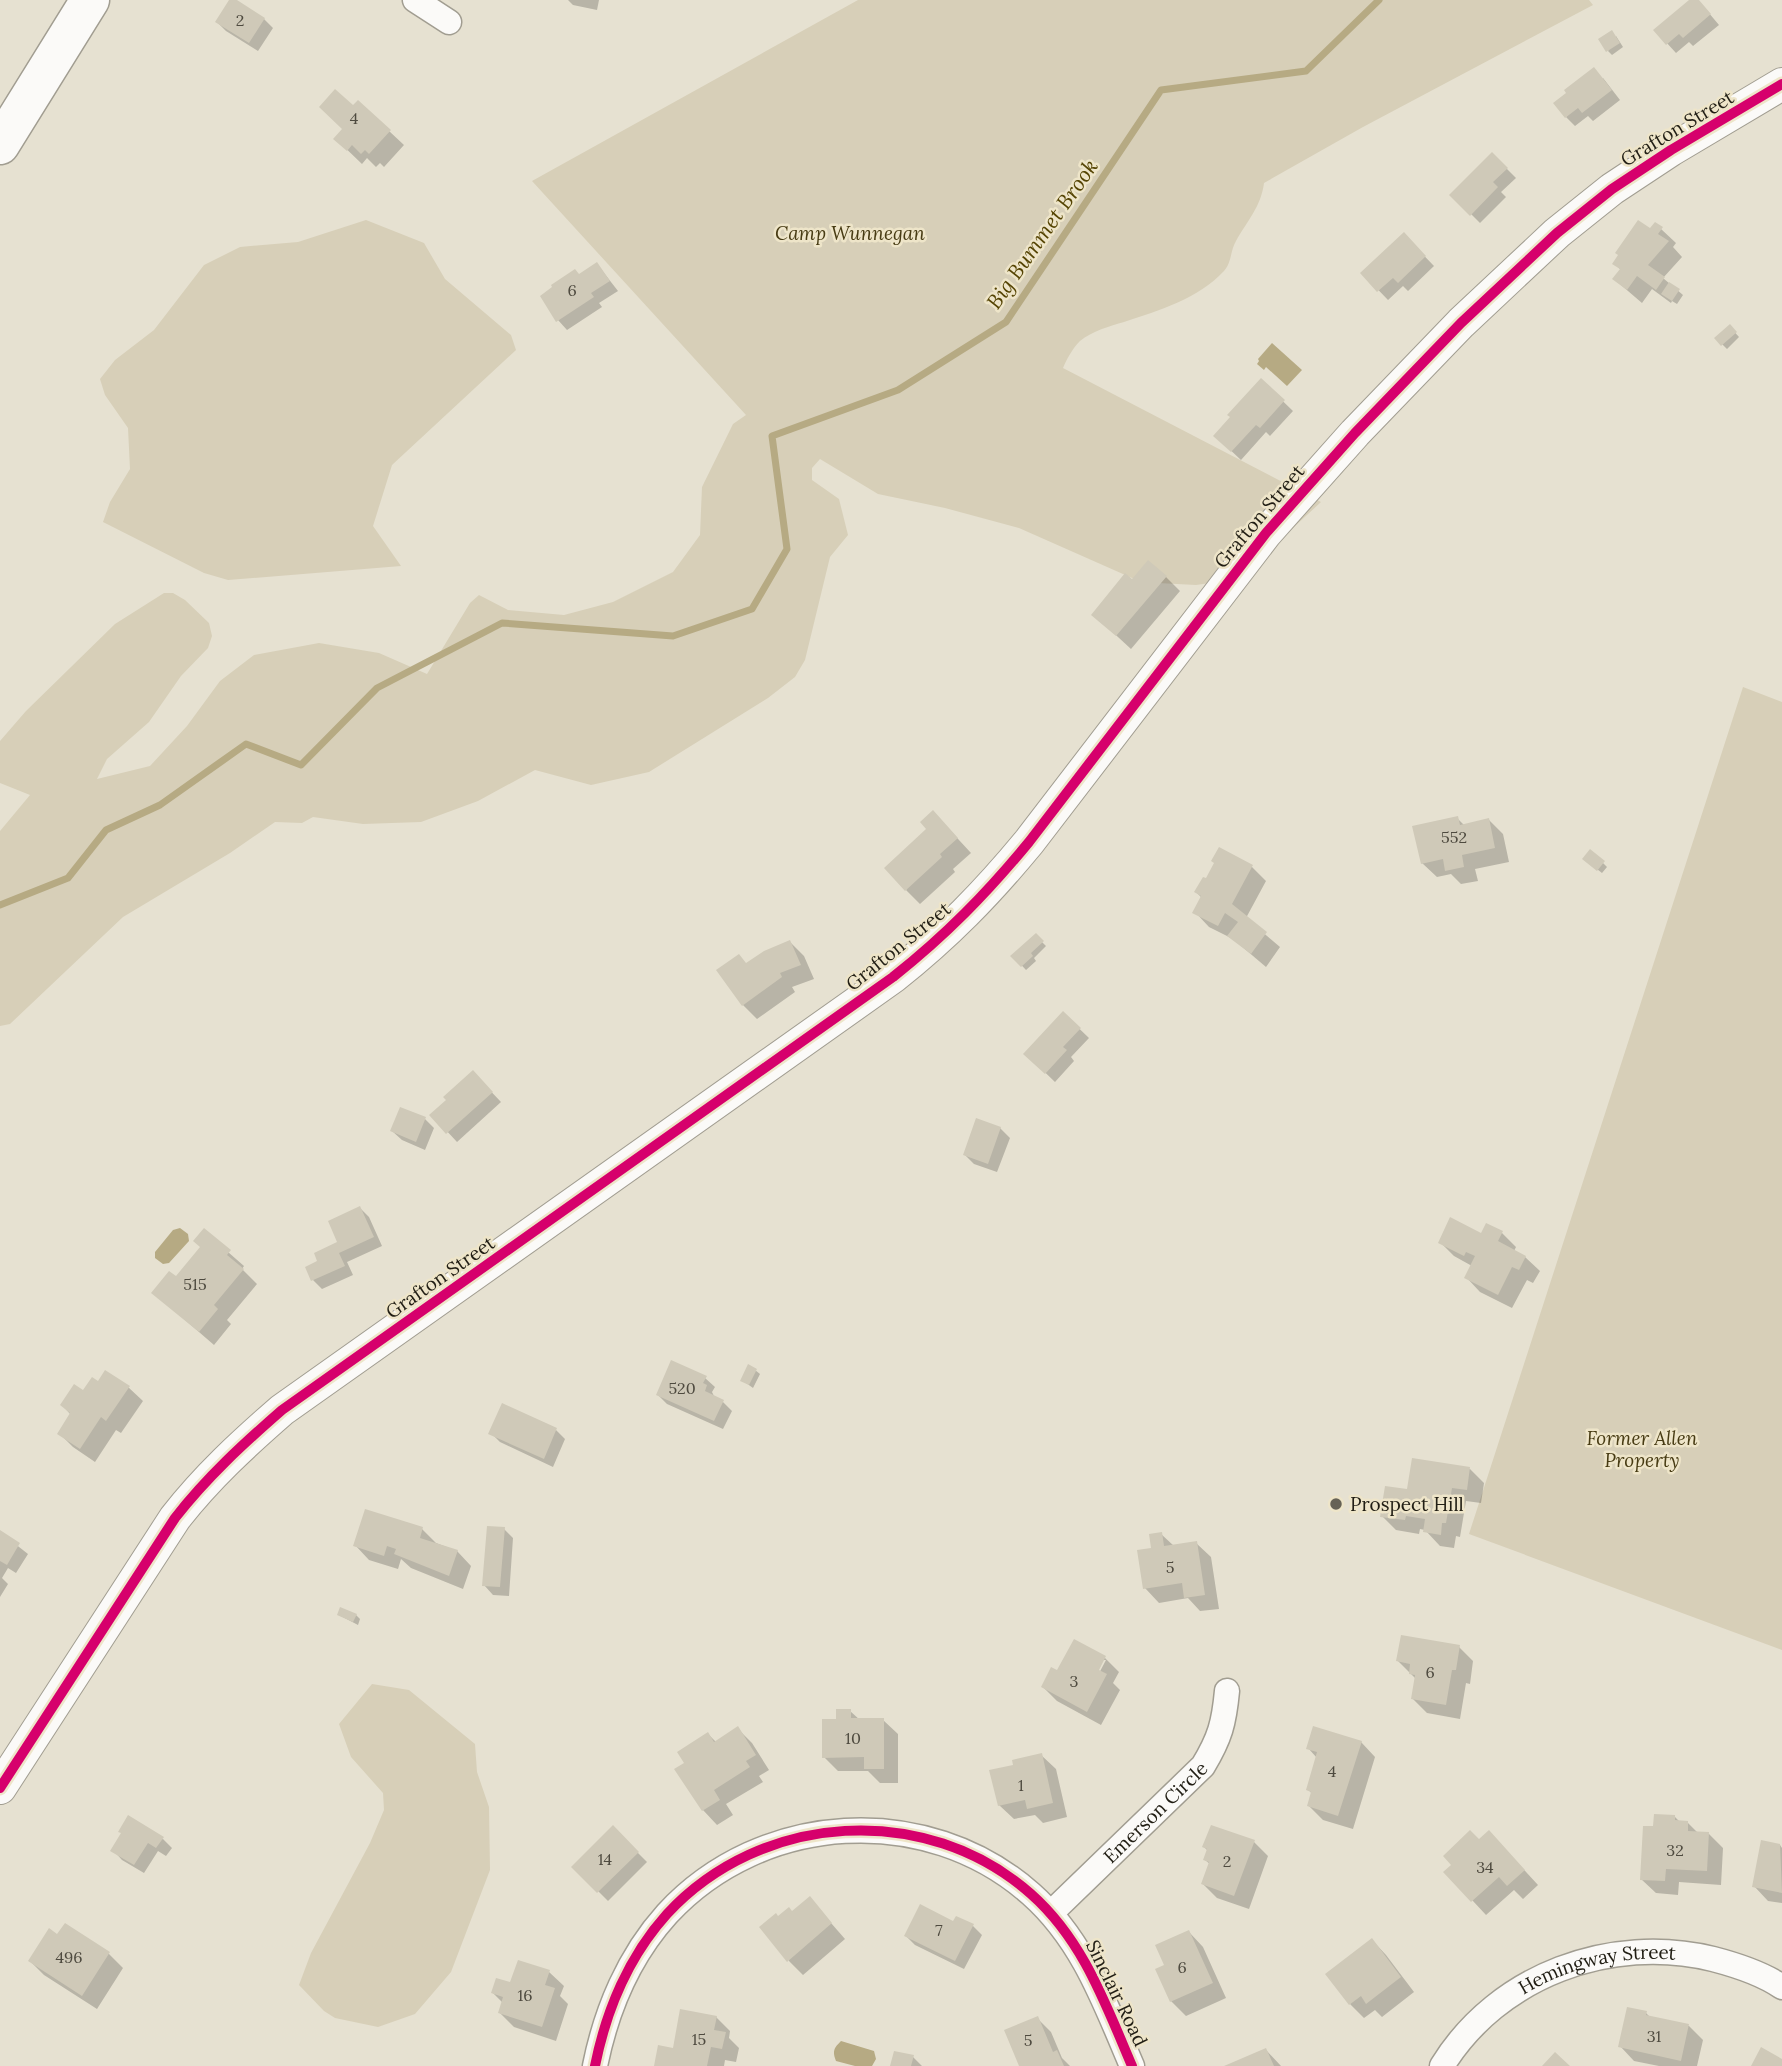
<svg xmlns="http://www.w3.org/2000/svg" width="1782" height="2066" font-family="Lora,serif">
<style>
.green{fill:#d7cfb8}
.water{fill:#b6aa83}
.shadow{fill:#0003;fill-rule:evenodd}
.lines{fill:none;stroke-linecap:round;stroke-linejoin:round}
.stream{stroke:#b6aa83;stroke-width:7}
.building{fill:#cfc9b8}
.minor-casing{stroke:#a19d91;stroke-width:27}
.tertiary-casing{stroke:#a19d91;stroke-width:34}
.primary-casing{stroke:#a19d91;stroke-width:41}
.minor{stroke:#fbfaf8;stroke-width:24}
.tertiary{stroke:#fbfaf8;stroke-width:32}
.primary{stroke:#fbfaf8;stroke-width:38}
.cycleway-casing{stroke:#eee5c9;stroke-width:15}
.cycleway{stroke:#d6006c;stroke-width:10}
.poi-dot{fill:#666256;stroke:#eee5c9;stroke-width:2.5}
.labels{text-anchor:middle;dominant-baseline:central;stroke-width:5;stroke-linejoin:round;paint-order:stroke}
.number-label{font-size:16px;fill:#4e4a3f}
.street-label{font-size:19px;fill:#211e14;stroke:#eee5c9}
.park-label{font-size:19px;font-style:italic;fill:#473b13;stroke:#eee5c9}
.poi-label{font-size:19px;fill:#211e14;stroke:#eee5c9;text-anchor:start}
.water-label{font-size:21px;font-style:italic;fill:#554403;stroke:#eee5c9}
</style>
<rect width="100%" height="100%" fill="#e6e1d1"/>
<path class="green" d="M 858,0 L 1589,0 L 1593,5 L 1363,127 L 1264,183 C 1261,207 1247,221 1236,241 C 1230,251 1232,262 1224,271 C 1198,299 1160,310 1124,322 C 1110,326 1092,331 1080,341 C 1072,349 1067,359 1063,368 L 1321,502 L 1238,579 L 1196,585 L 1158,583 L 1132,578 L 1019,528 L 945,508 L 878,494 L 820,459 L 812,468 L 812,480 L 839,499 L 848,535 L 830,557 L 805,660 L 795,677 L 768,698 L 649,772 L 591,785 L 535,770 L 478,801 L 421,822 L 363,824 L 313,817 L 302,823 L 275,822 L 230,853 L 123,917 L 10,1024 L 0,1026 L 0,831 L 30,795 L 0,783 L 0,741 L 26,711 L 115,624 L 164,593 L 173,593 L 185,600 L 209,623 L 212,636 L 208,648 L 181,676 L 149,722 L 107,759 L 97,779 L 150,766 L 187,726 L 220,681 L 254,655 L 319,643 L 379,653 L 427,674 L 470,603 L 479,595 L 508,610 L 564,615 L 613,602 L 673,572 L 700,535 L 702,487 L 733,424 L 746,415 L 532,181 Z
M 366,220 L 424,243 L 445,279 L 511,335 L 516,350 L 392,465 L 373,526 L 401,566 L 228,580 L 204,573 L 103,522 L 110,502 L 130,469 L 128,428 L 105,395 L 100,379 L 115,360 L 154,330 L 204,265 L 240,247 L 298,242 Z
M 1743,687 L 1782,702 L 1782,1650 L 1469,1534 Z
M 372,1684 L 409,1690 L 475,1744 L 477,1772 L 489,1807 L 490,1870 L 451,1972 L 415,2014 L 378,2027 L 335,2018 L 324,2011 L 299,1985 L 311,1953 L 370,1843 L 384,1810 L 383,1793 L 351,1757 L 339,1724 Z"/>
<path class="water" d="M 1272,343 L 1302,370 L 1287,386 L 1266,367 L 1264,370 L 1257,364 L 1259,361 L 1258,359 Z
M 180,1228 L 188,1234 L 189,1241 L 169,1263 L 163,1264 L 155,1258 L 155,1252 L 173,1230 Z
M 841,2041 L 874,2051 L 876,2059 L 872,2066 L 855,2066 L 836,2061 C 832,2051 834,2048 841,2041 Z"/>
<path class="shadow" d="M 231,0 L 264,19 L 273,28 L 258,51 L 226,31 L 217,22 Z
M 568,0 L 599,0 L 597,10 L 573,5 Z
M 1691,0 L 1698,0 L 1719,25 L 1693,46 L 1689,42 L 1676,53 L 1655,30 Z
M 1616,36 L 1623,47 L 1612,55 L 1608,51 Z
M 1603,78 L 1620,100 L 1593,121 L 1588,116 L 1575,126 L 1566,117 Z
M 353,107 L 389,131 L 404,145 L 384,167 L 380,163 L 376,167 L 367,158 L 362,164 L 336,139 L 344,130 Z
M 1492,154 L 1516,178 L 1501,192 L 1506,197 L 1480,223 L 1452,195 Z
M 1661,229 L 1676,243 L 1673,247 L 1682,257 L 1663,278 L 1683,295 L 1677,304 L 1672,301 L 1671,303 L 1652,289 L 1642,303 L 1614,279 L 1621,270 L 1615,264 L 1651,230 Z
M 1404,235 L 1434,266 L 1408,291 L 1403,286 L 1388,300 L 1362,273 Z
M 597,264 L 618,291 L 599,303 L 602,307 L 567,330 L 558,320 L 580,276 Z
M 1730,327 L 1739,337 L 1727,349 L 1717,339 Z
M 1261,380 L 1293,411 L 1270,436 L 1266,432 L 1241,460 L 1225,445 Z
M 1166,577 L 1180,591 L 1131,649 L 1093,614 L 1132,581 Z
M 1457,818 L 1464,825 L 1489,820 L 1503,834 L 1509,862 L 1475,869 L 1478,881 L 1461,884 L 1451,874 L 1437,877 L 1422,863 Z
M 947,827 L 971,853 L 953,869 L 955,872 L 920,904 L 906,890 Z
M 1588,862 L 1603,863 L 1607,867 L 1602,873 Z
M 1216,864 L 1252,867 L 1266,881 L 1246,918 L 1280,947 L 1266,967 L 1233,939 L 1209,927 L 1195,912 L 1202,898 L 1196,892 L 1207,880 Z
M 1036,936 L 1046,946 L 1034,958 L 1036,961 L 1026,970 L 1013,956 Z
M 790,942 L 804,956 L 814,979 L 792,987 L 795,992 L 757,1019 L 743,1005 L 748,965 Z
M 1063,1013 L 1089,1038 L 1071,1057 L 1074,1061 L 1055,1082 L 1026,1054 Z
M 482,1082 L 501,1102 L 457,1142 L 432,1115 L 448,1100 Z
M 425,1119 L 434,1128 L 425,1150 L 402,1140 L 392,1131 Z
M 1000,1128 L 1010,1138 L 997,1172 L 974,1164 L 965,1155 Z
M 360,1208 L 369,1217 L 382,1246 L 347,1262 L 353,1275 L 322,1289 L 313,1280 L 320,1262 L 340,1243 Z
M 204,1231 L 244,1266 L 242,1269 L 257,1284 L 227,1320 L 231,1324 L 214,1345 L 154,1293 L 176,1279 L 202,1247 Z
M 1502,1233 L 1516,1247 L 1514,1251 L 1525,1257 L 1540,1271 L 1533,1283 L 1527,1280 L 1512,1308 L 1480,1292 L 1466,1277 L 1472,1266 L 1454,1256 L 1440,1242 Z
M 755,1370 L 760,1374 L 753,1388 L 742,1380 Z
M 705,1378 L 715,1387 L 712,1392 L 715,1398 L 722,1401 L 732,1411 L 723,1429 L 667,1404 L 658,1395 Z
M 98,1384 L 128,1387 L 143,1401 L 121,1433 L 116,1430 L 95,1462 L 73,1447 L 59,1433 L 71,1415 L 62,1405 Z
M 556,1430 L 565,1439 L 553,1467 L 500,1442 L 491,1433 Z
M 1470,1469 L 1484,1483 L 1481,1503 L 1466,1501 L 1460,1537 L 1456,1536 L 1454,1548 L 1440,1546 L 1425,1530 L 1420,1529 L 1419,1534 L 1396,1530 L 1382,1516 L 1408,1491 Z
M 422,1529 L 436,1543 L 457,1551 L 471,1566 L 463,1589 L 411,1568 L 401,1559 L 398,1569 L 369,1560 L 355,1545 Z
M 504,1529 L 513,1538 L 509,1596 L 493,1595 L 484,1585 Z
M 0,1532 L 28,1554 L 16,1573 L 8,1568 L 2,1578 L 8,1584 L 0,1597 Z
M 1161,1534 L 1174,1546 L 1196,1543 L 1211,1557 L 1219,1609 L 1200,1611 L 1188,1598 L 1159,1603 L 1145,1588 L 1153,1550 Z
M 339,1615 L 356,1615 L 360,1619 L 358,1625 Z
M 1459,1647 L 1473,1661 L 1470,1684 L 1466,1683 L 1460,1719 L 1427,1713 L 1413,1699 L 1416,1679 L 1398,1661 Z
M 1105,1658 L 1119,1672 L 1113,1683 L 1120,1690 L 1101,1725 L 1057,1701 L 1043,1687 L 1058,1672 ZM 1102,1660 L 1106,1660 L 1096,1679 L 1093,1677 Z
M 850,1711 L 860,1720 L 883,1720 L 898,1734 L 898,1783 L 880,1783 L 868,1771 L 838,1771 L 824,1757 L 838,1721 Z
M 738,1729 L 752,1743 L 769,1770 L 759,1776 L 763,1782 L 726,1804 L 733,1815 L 717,1825 L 703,1810 L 687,1763 L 708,1734 L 716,1742 Z
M 1361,1742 L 1375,1757 L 1353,1829 L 1323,1820 L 1309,1806 L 1312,1794 L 1308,1789 L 1317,1758 L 1308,1748 Z
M 1041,1755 L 1056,1769 L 1067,1817 L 1043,1823 L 1035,1815 L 1014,1819 L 999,1805 L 1015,1766 Z
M 1675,1817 L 1680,1822 L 1688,1823 L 1698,1833 L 1709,1834 L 1723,1848 L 1721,1885 L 1679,1882 L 1678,1895 L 1656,1893 L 1641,1879 L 1655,1828 Z
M 613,1828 L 647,1862 L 608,1901 L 574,1867 Z
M 163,1839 L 172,1848 L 166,1856 L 158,1851 L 144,1873 L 122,1860 L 113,1850 Z
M 1254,1842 L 1268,1856 L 1249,1909 L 1217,1898 L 1203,1884 L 1210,1864 L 1205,1860 L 1208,1851 L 1204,1847 Z
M 1479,1842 L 1503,1847 L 1538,1885 L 1523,1899 L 1514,1890 L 1486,1915 L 1446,1872 Z
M 1780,1845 L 1782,1848 L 1782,1903 L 1768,1901 L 1754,1886 Z
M 810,1899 L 845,1939 L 803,1975 L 789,1961 L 778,1918 L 792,1913 Z
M 954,1923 L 973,1926 L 982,1935 L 964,1969 L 915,1945 L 906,1936 Z
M 1189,1932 L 1203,1947 L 1226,1998 L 1186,2016 L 1171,2001 L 1166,1966 Z
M 58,1937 L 109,1954 L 123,1968 L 97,2009 L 44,1975 L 30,1961 Z
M 1372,1940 L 1386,1955 L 1414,1992 L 1382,2017 L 1375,2010 L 1364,2018 L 1350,2004 Z
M 549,1972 L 564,1986 L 560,1996 L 568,2004 L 556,2041 L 514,2027 L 500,2013 L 503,2003 L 493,1993 Z
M 1646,2013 L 1651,2018 L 1689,2026 L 1703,2040 L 1697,2066 L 1659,2066 L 1634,2061 L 1620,2046 Z
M 716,2017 L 730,2031 L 729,2038 L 739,2048 L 736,2062 L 725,2060 L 724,2066 L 655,2066 Z
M 1037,2018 L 1051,2032 L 1062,2058 L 1070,2066 L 1021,2066 Z
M 1266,2050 L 1281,2066 L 1229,2066 Z
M 913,2057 L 922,2066 L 892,2066 Z"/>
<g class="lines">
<path class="stream" d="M 0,905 L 68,878 L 106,830 L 160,805 L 246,744 L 301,765 L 377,688 L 502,623 L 673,636 L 752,609 L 787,549 L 772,436 L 898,390 L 1006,322 L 1161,90 L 1306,71 L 1379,0"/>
</g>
<path class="building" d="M 229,0 L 237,0 L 265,18 L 249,43 L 215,22 Z
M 1689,0 L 1699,0 L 1711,14 L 1683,38 L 1679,34 L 1666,45 L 1653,30 Z
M 1612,30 L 1620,43 L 1606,52 L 1598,39 Z
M 1594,67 L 1612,90 L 1582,113 L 1578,108 L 1565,118 L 1553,103 L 1566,93 L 1564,90 Z
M 335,89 L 353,105 L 358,100 L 391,130 L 369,154 L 365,150 L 361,154 L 352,145 L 347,151 L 333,139 L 342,129 L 319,107 Z
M 1492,152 L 1508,168 L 1493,182 L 1498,187 L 1470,216 L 1449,195 Z
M 1638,220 L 1650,228 L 1655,222 L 1663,227 L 1658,234 L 1669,241 L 1648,265 L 1665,277 L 1656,290 L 1637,276 L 1627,290 L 1612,279 L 1620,269 L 1612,264 L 1618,255 L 1615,253 Z
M 1404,232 L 1426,256 L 1398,283 L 1393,278 L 1377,292 L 1360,273 Z
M 597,262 L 610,281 L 591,293 L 594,297 L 556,322 L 540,296 L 552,287 L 551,285 L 575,269 L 579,274 Z
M 1669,282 L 1680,289 L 1672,301 L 1661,294 Z
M 1730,324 L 1737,332 L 1721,346 L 1714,338 Z
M 1261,378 L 1285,400 L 1260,428 L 1256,425 L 1231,452 L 1213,436 L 1230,417 L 1227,415 Z
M 1148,560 L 1167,576 L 1116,636 L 1091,615 L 1125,573 L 1132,579 Z
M 933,810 L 958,838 L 940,854 L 942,857 L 905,891 L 884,868 L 926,829 L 920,822 Z
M 1458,816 L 1460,825 L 1489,818 L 1495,848 L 1462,855 L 1464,867 L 1445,871 L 1443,859 L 1421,864 L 1412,826 Z
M 1219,847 L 1253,865 L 1232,904 L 1267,932 L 1251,954 L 1227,936 L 1238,922 L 1225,913 L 1218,926 L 1192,913 L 1201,896 L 1194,892 L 1203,877 L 1206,878 L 1214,863 L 1211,861 Z
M 1590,849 L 1605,861 L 1597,871 L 1582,859 Z
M 1036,933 L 1044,941 L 1031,953 L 1033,956 L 1021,967 L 1010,956 Z
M 790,940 L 801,965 L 780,973 L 782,977 L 742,1006 L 716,970 L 739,954 L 746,963 L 764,951 Z
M 1063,1011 L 1081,1028 L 1063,1047 L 1067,1050 L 1045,1074 L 1023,1054 Z
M 473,1070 L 493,1092 L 446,1134 L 429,1115 L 446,1100 L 443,1097 Z
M 400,1107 L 426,1117 L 416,1142 L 390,1131 Z
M 976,1118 L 1001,1127 L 988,1164 L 963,1155 Z
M 360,1206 L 374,1237 L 339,1253 L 345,1266 L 311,1281 L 305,1267 L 317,1261 L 314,1253 L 337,1242 L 328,1221 Z
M 1450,1217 L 1481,1233 L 1486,1223 L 1503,1231 L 1498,1241 L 1526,1256 L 1519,1270 L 1512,1267 L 1498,1295 L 1464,1278 L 1475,1256 L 1466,1252 L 1464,1256 L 1438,1243 Z
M 204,1228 L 231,1250 L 227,1255 L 244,1269 L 214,1305 L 218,1309 L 199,1332 L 151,1293 L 169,1271 L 176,1276 L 200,1247 L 193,1241 Z
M 671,1360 L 707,1376 L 703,1383 L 707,1385 L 705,1391 L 724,1400 L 714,1421 L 656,1395 Z
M 748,1364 L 757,1369 L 749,1385 L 740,1381 Z
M 105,1370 L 130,1386 L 106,1421 L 101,1417 L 80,1449 L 57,1434 L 70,1413 L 60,1405 L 74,1384 L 83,1390 L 92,1377 L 98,1381 Z
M 502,1403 L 557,1428 L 544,1459 L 488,1434 Z
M 1412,1458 L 1470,1467 L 1467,1490 L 1452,1488 L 1446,1523 L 1442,1523 L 1441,1535 L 1423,1532 L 1425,1519 L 1406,1516 L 1405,1520 L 1380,1517 L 1385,1486 L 1407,1489 Z
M 365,1509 L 423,1527 L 420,1538 L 458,1550 L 449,1576 L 394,1554 L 396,1549 L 387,1546 L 384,1556 L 353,1546 Z
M 487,1526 L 505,1527 L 500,1587 L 482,1586 Z
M 0,1530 L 20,1543 L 7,1565 L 0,1561 Z
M 1162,1532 L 1164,1546 L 1197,1541 L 1205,1595 L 1184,1598 L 1182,1583 L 1143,1589 L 1137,1550 L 1151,1548 L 1149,1534 Z
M 340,1607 L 357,1614 L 353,1622 L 337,1615 Z
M 1401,1635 L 1460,1645 L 1456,1670 L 1452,1670 L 1446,1705 L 1411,1699 L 1415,1675 L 1409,1674 L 1410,1664 L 1396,1661 Z
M 1074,1639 L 1106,1656 L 1099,1670 L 1107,1674 L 1087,1712 L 1041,1687 L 1051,1667 L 1057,1670 Z
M 836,1709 L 851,1709 L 851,1718 L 884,1718 L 884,1769 L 864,1769 L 864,1757 L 822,1758 L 822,1719 L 836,1719 Z
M 738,1726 L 756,1755 L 746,1761 L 750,1767 L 714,1790 L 720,1800 L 702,1811 L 674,1769 L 684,1763 L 677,1752 L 708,1732 L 714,1742 Z
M 1313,1726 L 1362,1741 L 1338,1816 L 1307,1806 L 1311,1792 L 1306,1790 L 1317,1752 L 1306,1749 Z
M 1042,1753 L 1053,1803 L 1027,1809 L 1025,1800 L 998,1806 L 989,1770 L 1013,1765 L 1012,1760 Z
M 1654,1814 L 1675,1815 L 1675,1820 L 1688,1821 L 1688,1831 L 1709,1832 L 1707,1871 L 1666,1869 L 1665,1881 L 1640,1880 L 1643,1826 L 1653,1826 Z
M 128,1815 L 164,1837 L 156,1848 L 148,1843 L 134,1865 L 110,1851 L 121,1833 L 118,1832 Z
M 613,1825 L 639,1852 L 597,1893 L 571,1867 Z
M 1211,1825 L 1255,1840 L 1234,1896 L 1201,1884 L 1209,1862 L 1203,1860 L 1207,1849 L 1202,1847 Z
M 1470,1830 L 1479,1839 L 1489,1830 L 1525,1870 L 1507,1886 L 1499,1877 L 1471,1902 L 1443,1872 L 1451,1865 L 1443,1856 Z
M 1761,1840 L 1780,1844 L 1782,1893 L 1752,1887 Z
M 810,1896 L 832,1923 L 787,1962 L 759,1927 L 776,1913 L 778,1916 L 789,1907 L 792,1911 Z
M 920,1904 L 953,1921 L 956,1916 L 974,1924 L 955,1961 L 904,1936 Z
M 65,1923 L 110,1952 L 82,1996 L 28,1961 L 49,1928 L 57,1934 Z
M 1189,1930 L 1213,1983 L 1170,2002 L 1155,1969 L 1164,1965 L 1155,1945 Z
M 1372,1938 L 1401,1977 L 1366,2004 L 1361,1996 L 1349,2005 L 1325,1974 Z
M 518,1960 L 550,1970 L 545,1985 L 555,1988 L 542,2027 L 498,2013 L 503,1997 L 491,1993 L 496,1978 L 510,1982 Z
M 1627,2007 L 1647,2011 L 1646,2015 L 1689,2024 L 1681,2061 L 1618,2047 Z
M 680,2009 L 717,2016 L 714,2030 L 726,2032 L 722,2049 L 711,2047 L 707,2066 L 654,2066 L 658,2045 L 673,2048 Z
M 1038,2016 L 1053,2052 L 1057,2050 L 1064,2066 L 1019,2066 L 1004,2030 Z
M 1761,2047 L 1782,2059 L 1782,2066 L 1751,2066 Z
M 1266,2048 L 1274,2066 L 1224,2066 Z
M 894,2051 L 914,2055 L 911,2066 L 890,2066 Z
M 1555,2052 L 1570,2066 L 1542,2066 Z"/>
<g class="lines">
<defs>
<g id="minor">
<path d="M 415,0 L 449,22"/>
<path id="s1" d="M 1051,1913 L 1203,1766 C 1220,1738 1224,1723 1227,1691"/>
<path d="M 595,2066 C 606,2011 629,1956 667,1914 C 761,1812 926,1801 1031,1894 C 1083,1940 1105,2003 1132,2066"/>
<path id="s2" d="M 1442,2066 C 1498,1975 1611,1934 1713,1959 C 1736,1965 1762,1973 1782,1987"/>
</g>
<path id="tertiary" d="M 0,1788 L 175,1518 C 207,1477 243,1444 282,1410 L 893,977 C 946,935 986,894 1029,842 L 1266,533 L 1355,433 L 1461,323 L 1557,233 L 1612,189 L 1671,150 L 1782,84"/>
<path id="primary" d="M 0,145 L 90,0"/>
</defs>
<use href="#minor" class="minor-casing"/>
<use href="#tertiary" class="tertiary-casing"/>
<use href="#primary" class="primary-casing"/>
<use href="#minor" class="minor"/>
<use href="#tertiary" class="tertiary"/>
<use href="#primary" class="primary"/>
<defs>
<path id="cycleway" d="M 0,1788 L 175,1518 C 207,1477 243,1444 282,1410 L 893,977 C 946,935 986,894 1029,842 L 1266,533 L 1355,433 L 1461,323 L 1557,233 L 1612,189 L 1671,150 L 1782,84
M 595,2066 C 606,2011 629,1956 667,1914 C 761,1812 926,1801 1031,1894 C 1083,1940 1105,2003 1132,2066"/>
</defs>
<use href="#cycleway" class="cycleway-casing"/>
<use href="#cycleway" class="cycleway"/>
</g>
<circle class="poi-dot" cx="1336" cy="1504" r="7"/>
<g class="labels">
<g class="number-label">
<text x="240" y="20">2</text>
<text x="354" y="118">4</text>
<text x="572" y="290">6</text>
<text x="1454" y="837">552</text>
<text x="195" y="1284">515</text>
<text x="682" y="1388">520</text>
<text x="1170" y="1567">5</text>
<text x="1430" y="1672">6</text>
<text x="1074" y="1681">3</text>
<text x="853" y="1738">10</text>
<text x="1332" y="1771">4</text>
<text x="1021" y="1785">1</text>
<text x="1675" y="1850">32</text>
<text x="605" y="1859">14</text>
<text x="1227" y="1861">2</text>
<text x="1485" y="1867">34</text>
<text x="939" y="1930">7</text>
<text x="69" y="1957">496</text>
<text x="1182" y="1967">6</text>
<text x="525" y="1995">16</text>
<text x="1654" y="2036">31</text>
<text x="699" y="2039">15</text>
<text x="1028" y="2040">5</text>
</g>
<g class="street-label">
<text transform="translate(1677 128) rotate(-31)">Grafton Street</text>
<text transform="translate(1259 516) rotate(-50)">Grafton Street</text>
<text transform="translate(898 946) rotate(-39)">Grafton Street</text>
<text transform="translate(440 1277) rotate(-35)">Grafton Street</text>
<text stroke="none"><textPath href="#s1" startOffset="145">Emerson Circle</textPath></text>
<text stroke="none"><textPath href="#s2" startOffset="192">Hemingway Street</textPath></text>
<text transform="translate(1117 1993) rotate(64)">Sinclair Road</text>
</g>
<g class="park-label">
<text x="850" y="233">Camp Wunnegan</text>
<text x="1642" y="1438">Former Allen<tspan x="1642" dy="22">Property</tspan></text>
</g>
<g class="poi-label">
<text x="1350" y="1504">Prospect Hill</text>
</g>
<g class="water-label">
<text transform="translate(1042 234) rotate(-55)">Big Bummet Brook</text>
</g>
</g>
</svg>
